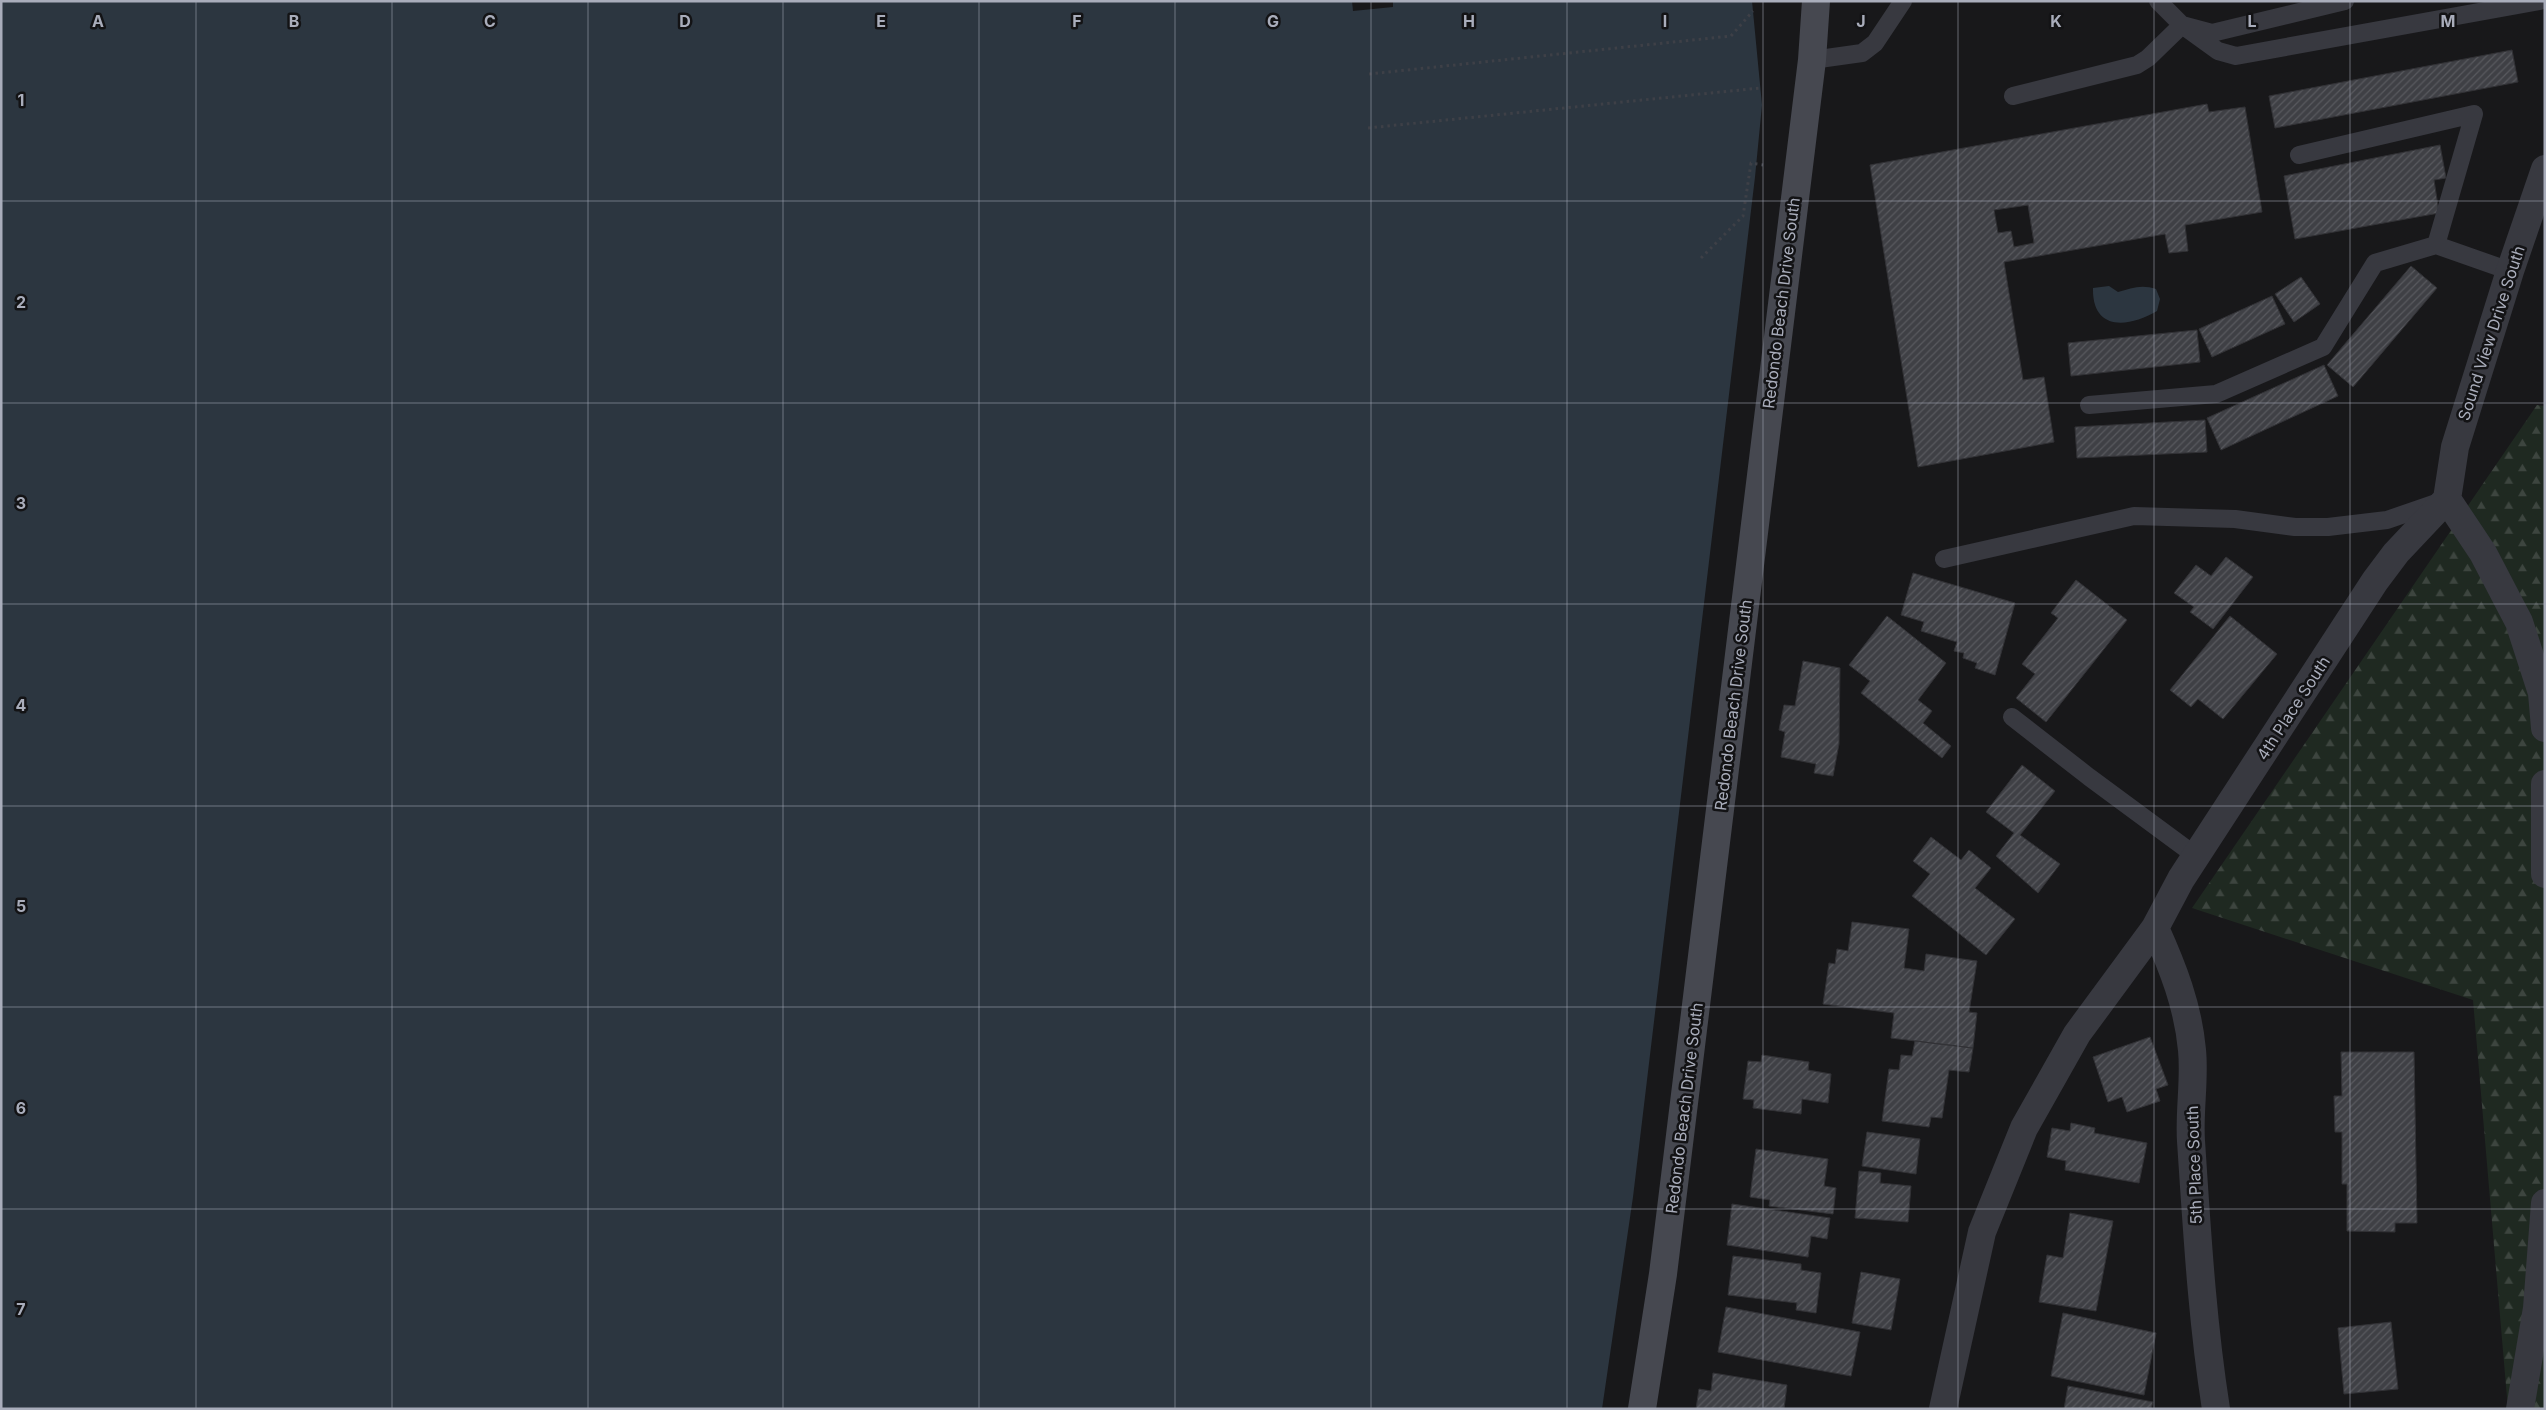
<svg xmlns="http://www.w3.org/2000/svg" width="2546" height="1410" font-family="Inter,sans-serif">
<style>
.forest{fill:url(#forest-firs)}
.water{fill:#2c3640}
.pier{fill:#18181a}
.building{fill:url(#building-hatch);stroke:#323236;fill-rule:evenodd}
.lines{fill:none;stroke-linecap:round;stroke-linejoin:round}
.path{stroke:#3e4047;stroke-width:3;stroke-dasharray:2.5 4;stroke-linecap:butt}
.lane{stroke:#383940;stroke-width:18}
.street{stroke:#383940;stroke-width:28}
.secondary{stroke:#464850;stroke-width:28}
.grid{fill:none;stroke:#a9adbb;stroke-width:1;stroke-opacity:0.55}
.labels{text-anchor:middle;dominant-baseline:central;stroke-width:5;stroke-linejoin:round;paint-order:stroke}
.street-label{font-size:16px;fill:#a9adbb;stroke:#131315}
.grid-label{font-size:16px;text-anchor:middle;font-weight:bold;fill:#a9adbb;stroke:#131315;stroke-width:5;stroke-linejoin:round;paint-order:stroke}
</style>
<defs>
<pattern id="forest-firs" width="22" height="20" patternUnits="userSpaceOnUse" patternTransform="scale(1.25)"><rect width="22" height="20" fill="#1f2921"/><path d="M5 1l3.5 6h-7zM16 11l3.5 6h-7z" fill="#3d453f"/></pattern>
<pattern id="building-hatch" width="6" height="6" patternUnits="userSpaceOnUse" patternTransform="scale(1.25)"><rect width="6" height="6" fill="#3f4045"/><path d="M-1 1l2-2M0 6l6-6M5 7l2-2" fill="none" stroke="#58595e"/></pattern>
</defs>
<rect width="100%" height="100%" fill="#18181a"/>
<path class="forest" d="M 2537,405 L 2545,406 L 2545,1409 L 2508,1409 L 2473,1000 L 2192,908 Z"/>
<path class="water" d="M 1,1 L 1752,1 L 1762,105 L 1755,177 L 1633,1197 L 1602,1409 L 1,1409 Z
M 2109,286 L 2118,292 C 2131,288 2142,284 2156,289 L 2160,299 L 2157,311 C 2128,328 2092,331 2093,288 Z"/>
<path class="pier" d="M 1352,1 L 1393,1 L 1393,7 L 1353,11 Z"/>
<path class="building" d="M 2512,50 L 2518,82 L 2275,128 L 2269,96 Z
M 2207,104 L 2209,112 L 2245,107 L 2262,212 L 2185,225 L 2188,251 L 2169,253 L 2165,234 L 2004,262 L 2023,380 L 2044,377 L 2054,442 L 1918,467 L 1870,165 ZM 2028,205 L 2034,243 L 2014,247 L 2011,231 L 1998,233 L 1994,210 Z
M 2440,145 L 2446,178 L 2434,180 L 2439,213 L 2295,239 L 2284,176 Z
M 2411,266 L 2437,288 L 2353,387 L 2327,365 Z
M 2301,277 L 2320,304 L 2294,322 L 2275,294 Z
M 2272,296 L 2285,324 L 2212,357 L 2199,329 Z
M 2197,330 L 2200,362 L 2071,376 L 2068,343 Z
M 2324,365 L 2338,396 L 2221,450 L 2207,418 Z
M 2205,420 L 2207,452 L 2077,458 L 2075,427 Z
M 2226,557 L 2253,577 L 2213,629 L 2190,612 L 2194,607 L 2174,593 L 2196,565 L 2211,576 Z
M 1913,573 L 2015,603 L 1995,675 L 1975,668 L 1977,663 L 1963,658 L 1964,653 L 1954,651 L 1957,642 L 1921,631 L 1924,622 L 1901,615 Z
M 2076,580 L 2127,620 L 2046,722 L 2016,698 L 2035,674 L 2022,664 L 2058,618 L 2051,613 Z
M 1887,616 L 1946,663 L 1918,700 L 1932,711 L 1923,723 L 1951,746 L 1942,758 L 1861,693 L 1870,681 L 1849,665 Z
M 2230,616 L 2277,654 L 2223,719 L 2198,699 L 2191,707 L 2170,690 Z
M 1803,661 L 1840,668 L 1839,744 L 1833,776 L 1814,773 L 1816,764 L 1781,757 L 1785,732 L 1779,730 L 1784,705 L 1795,706 Z
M 2022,765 L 2055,791 L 2020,835 L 2060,864 L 2038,893 L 1996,856 L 2014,833 L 1986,812 Z
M 1931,837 L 1961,860 L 1969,850 L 1991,868 L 1975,888 L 2015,919 L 1986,955 L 1912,896 L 1930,874 L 1913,861 Z
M 1852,922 L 1909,929 L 1904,968 L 1924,971 L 1926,954 L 1977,961 L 1969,1012 L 1977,1013 L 1973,1048 L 1891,1038 L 1894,1013 L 1823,1004 L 1829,963 L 1835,964 L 1837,949 L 1848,951 Z
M 2150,1037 L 2168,1085 L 2156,1089 L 2160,1101 L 2127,1112 L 2122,1097 L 2108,1102 L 2093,1057 Z
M 1915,1041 L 1973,1048 L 1969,1072 L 1949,1070 L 1942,1118 L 1931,1117 L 1929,1127 L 1882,1121 L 1889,1069 L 1899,1070 L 1901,1055 L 1912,1056 Z
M 2341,1052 L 2414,1052 L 2417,1223 L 2395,1223 L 2395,1232 L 2347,1231 L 2347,1184 L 2342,1184 L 2342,1132 L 2335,1132 L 2334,1096 L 2342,1096 Z
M 1762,1055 L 1809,1062 L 1808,1070 L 1831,1074 L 1828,1103 L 1802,1099 L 1801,1114 L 1753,1108 L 1754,1100 L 1743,1099 L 1748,1061 L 1761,1062 Z
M 2071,1123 L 2095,1128 L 2094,1133 L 2147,1143 L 2139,1183 L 2065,1170 L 2066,1161 L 2047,1157 L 2052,1128 L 2070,1131 Z
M 1867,1132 L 1920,1139 L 1916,1174 L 1862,1166 Z
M 1756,1149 L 1828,1159 L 1824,1186 L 1836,1188 L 1833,1214 L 1769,1206 L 1770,1200 L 1750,1197 Z
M 1859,1171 L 1881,1173 L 1880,1183 L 1911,1186 L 1908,1222 L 1855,1218 Z
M 1732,1204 L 1830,1218 L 1827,1239 L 1811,1236 L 1808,1257 L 1727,1245 Z
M 2070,1213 L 2113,1221 L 2096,1311 L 2039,1302 L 2047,1255 L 2063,1258 Z
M 1733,1256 L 1801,1264 L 1801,1270 L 1821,1273 L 1816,1313 L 1796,1310 L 1797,1303 L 1728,1295 Z
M 1861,1272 L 1900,1279 L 1891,1330 L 1852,1323 Z
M 1726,1307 L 1860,1332 L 1851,1376 L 1718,1352 Z
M 2063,1313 L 2156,1333 L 2144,1395 L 2051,1376 Z
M 2391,1322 L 2398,1389 L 2344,1394 L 2338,1328 Z
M 1713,1373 L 1787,1385 L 1784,1409 L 1696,1409 L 1699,1389 L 1711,1391 Z
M 2068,1386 L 2153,1402 L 2151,1409 L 2064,1409 Z"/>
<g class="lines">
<path class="path" d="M 1369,74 L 1731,36 L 1753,11
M 1368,128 L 1760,88
M 1701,258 L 1743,216 L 1751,163 L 1763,165"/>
<path class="lane" d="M 2158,1 L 2182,25 L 2212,33 L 2345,1
M 1812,60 L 1862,53 L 1875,43 L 1903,1
M 2013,96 L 2137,65 L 2148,58 L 2182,25 L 2218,51 L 2236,56 L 2540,1
M 2299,155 L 2474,114 L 2436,245 L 2510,271
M 2089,405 L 2216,394 L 2323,347 L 2375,263 L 2436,245
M 1944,559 L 2134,516 L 2235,519 L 2295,527 L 2328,527 L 2387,520 L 2442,501
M 2012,717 L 2089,777 L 2196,856"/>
<path class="street" d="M 2447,499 L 2483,553 L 2519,622 L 2542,693 L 2545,728
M 2545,784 L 2545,874
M 2155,928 C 2173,968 2188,1006 2192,1050 C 2195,1080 2189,1111 2191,1141 C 2197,1231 2202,1320 2216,1409
M 1943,1409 L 1982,1232 L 2024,1128 L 2077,1034 L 2155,928 L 2181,879 L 2375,581 L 2396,553 L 2447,499 L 2455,447 L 2510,271 L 2545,169
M 2520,1409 L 2537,1308 L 2545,1203"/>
<path class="secondary" d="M 1642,1409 L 1663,1274 L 1812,60 L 1816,1"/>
</g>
<path class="grid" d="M 196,1 L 196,1409M 392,1 L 392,1409M 588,1 L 588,1409M 783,1 L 783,1409M 979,1 L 979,1409M 1175,1 L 1175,1409M 1371,1 L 1371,1409M 1567,1 L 1567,1409M 1763,1 L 1763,1409M 1958,1 L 1958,1409M 2154,1 L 2154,1409M 2350,1 L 2350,1409M 1,201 L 2545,201M 1,403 L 2545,403M 1,604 L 2545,604M 1,806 L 2545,806M 1,1007 L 2545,1007M 1,1209 L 2545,1209"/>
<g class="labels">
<g class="street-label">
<text transform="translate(1781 303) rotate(-83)">Redondo Beach Drive South</text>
<text transform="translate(2491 333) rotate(-72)">Sound View Drive South</text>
<text transform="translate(1733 705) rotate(-83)">Redondo Beach Drive South</text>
<text transform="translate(2293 708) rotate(-57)">4th Place South</text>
<text transform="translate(1684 1108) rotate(-83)">Redondo Beach Drive South</text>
<text transform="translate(2194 1165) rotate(-92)">5th Place South</text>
</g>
</g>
<g class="grid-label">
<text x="98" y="27">A</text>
<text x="294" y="27">B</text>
<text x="490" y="27">C</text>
<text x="685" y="27">D</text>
<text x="881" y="27">E</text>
<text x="1077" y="27">F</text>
<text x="1273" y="27">G</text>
<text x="1469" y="27">H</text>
<text x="1665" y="27">I</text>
<text x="1861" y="27">J</text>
<text x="2056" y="27">K</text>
<text x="2252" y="27">L</text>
<text x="2448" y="27">M</text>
<text x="21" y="106">1</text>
<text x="21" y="308">2</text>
<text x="21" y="509">3</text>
<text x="21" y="711">4</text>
<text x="21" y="912">5</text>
<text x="21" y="1114">6</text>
<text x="21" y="1315">7</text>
</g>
<rect width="2546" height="1410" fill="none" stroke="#a9adbb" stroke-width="5"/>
</svg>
